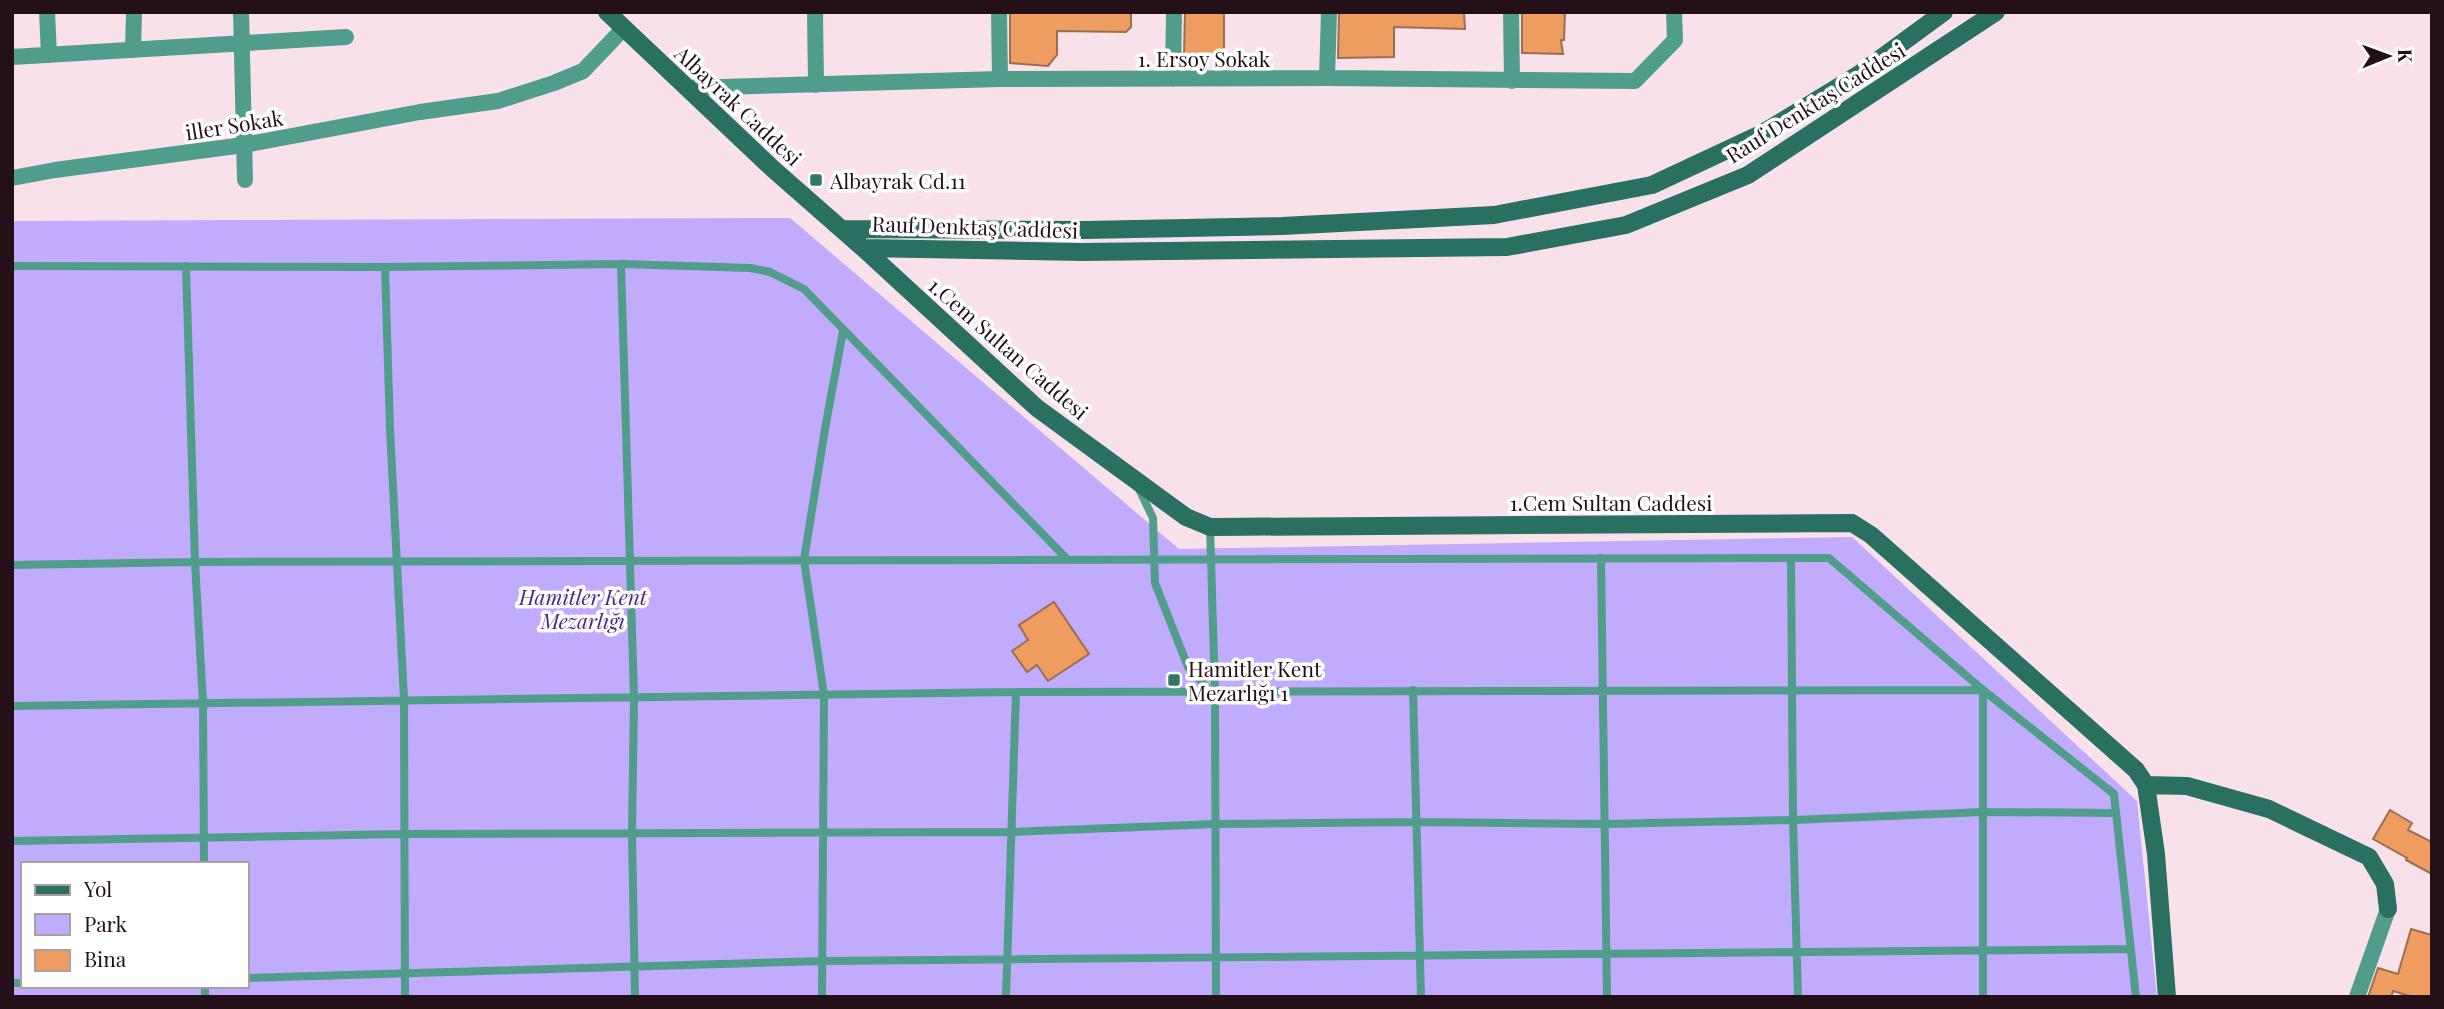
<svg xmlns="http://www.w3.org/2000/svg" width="2444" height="1009" font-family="'Playfair Display',serif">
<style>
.green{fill:#c0abfc;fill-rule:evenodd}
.building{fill:#ee9c60;stroke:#9a6f51;stroke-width:2}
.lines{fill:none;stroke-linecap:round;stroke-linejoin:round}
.lane{stroke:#509d8b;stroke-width:8}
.street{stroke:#509d8b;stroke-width:16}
.secondary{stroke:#297060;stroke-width:18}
.poi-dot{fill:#357767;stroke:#fff;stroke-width:2.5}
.labels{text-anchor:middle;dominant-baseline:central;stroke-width:7;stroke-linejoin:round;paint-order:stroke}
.street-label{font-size:21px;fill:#231018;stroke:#fff}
.poi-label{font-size:21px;fill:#231018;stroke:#fff;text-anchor:start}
.park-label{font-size:21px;font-style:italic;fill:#4c2689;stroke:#fff}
</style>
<rect width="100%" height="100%" fill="#f9e1e9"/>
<path class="green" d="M 790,218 L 1179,549 L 1852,537 L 2137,801 L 2157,997 L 12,997 L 12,221 ZM 23,864 L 247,864 L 247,986 L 23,986 Z"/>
<path class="building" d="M 1010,12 L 1131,12 L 1131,27 L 1126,32 L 1057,31 L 1057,55 L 1048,66 L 1010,63 Z
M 1185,12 L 1224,12 L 1224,57 L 1184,54 Z
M 1339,12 L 1464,12 L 1465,29 L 1394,27 L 1394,57 L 1338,58 Z
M 1522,12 L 1565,12 L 1564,40 L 1561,40 L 1563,54 L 1522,53 Z
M 1054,602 L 1089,654 L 1048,681 L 1037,665 L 1027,672 L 1012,651 L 1028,640 L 1019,625 Z
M 2390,810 L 2412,823 L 2408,830 L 2432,842 L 2432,874 L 2406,860 L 2407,858 L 2373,839 Z
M 2411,929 L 2432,935 L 2432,997 L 2413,997 L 2393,991 L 2391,997 L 2368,997 L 2378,968 L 2398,974 Z"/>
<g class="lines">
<path class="lane" d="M 621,264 L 634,697 L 632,833 L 635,997
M 12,266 L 385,267 L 621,264 L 751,268 L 770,272 L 804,289 L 1068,560
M 186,266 L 195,562 L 203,703 L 204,864
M 385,267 L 390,429 L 404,699 L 405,997
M 1138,487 L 1153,518 L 1155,583 L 1188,667 L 1211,692
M 1210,527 L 1215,692 L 1216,997
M 1601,558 L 1607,997
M 1791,558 L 1793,820 L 1798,997
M 12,565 L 195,562 L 1829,558 L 1983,690 L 2114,794 L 2136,997
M 1413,690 L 1421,997
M 12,706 L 1016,692 L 1983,690 L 1983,997
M 12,841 L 405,834 L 1011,832 L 1216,824 L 1416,822 L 1604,824 L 1793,820 L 1984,812 L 2116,813
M 247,978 L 822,961 L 2131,949
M 12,983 L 23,983
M 205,986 L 205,997
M 822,997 L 824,695 L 804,560 L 825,429 L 843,331
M 1006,997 L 1016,692"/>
<path class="street" d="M 47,12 L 49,55
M 241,12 L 245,180
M 815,12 L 816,85
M 999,12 L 1000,79
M 1511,12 L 1512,81
M 133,50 L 134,12
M 12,57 L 346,37
M 1327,78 L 1329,12
M 1173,79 L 1174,12
M 688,88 L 1000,79 L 1327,78 L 1635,81 L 1675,40 L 1674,12
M 12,178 L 55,170 L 244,145 L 420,112 L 498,101 L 554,83 L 583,71 L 624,28
M 2357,997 L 2388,909"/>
<path class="secondary" d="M 607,12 L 773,169 L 863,248 L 1037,408 L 1186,517 L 1210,527 L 1852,523 L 1871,535 L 2136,770 L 2146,785 L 2156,854 L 2167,997
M 842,229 L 1085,230 L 1282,226 L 1494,215 L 1652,185 L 1761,134 L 1858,75 L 1944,12
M 863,248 L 1082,252 L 1507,247 L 1626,225 L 1748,175 L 1996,12
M 2146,785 L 2187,786 L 2269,809 L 2369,857 L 2385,884 L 2388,909"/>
</g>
<g class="poi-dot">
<rect x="809" y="173" width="14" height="14" rx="3.5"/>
<rect x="1167" y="673" width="14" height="14" rx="3.5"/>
</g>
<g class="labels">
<g class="street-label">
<text x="1204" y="58">1. Ersoy Sokak</text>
<text transform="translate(1815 102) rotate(-32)">Rauf Denktaş Caddesi</text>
<text transform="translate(739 105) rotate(43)">Albayrak Caddesi</text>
<text transform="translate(234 124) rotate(-9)">iller Sokak</text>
<text transform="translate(975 226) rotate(2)">Rauf Denktaş Caddesi</text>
<text transform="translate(1009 348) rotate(41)">1.Cem Sultan Caddesi</text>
<text x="1611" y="502">1.Cem Sultan Caddesi</text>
</g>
<g class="poi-label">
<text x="830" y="180">Albayrak Cd.11</text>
<text x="1188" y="668">Hamitler Kent<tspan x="1188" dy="24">Mezarlığı 1</tspan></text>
</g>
<g class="park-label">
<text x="583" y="596">Hamitler Kent<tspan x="583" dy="24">Mezarlığı</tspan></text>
</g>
</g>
<rect width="2444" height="1009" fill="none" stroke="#231018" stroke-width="28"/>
<rect x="21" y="862" width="228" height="126" fill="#ffffff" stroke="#a79fa3" stroke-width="2"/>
<rect x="35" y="885" width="35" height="10" fill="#297060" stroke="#a79fa3" stroke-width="2"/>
<text x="84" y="897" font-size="21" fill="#231018">Yol</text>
<rect x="35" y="914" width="35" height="21" fill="#c0abfc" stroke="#a79fa3" stroke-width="2"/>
<text x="84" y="932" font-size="21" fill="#231018">Park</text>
<rect x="35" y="950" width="35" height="21" fill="#ee9c60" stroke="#a79fa3" stroke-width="2"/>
<text x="84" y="967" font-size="21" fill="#231018">Bina</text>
<g transform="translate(2388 56) rotate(89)" stroke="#ffffff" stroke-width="5" paint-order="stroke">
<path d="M0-5L12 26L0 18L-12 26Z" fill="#231018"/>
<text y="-10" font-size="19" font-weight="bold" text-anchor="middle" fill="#231018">K</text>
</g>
</svg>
